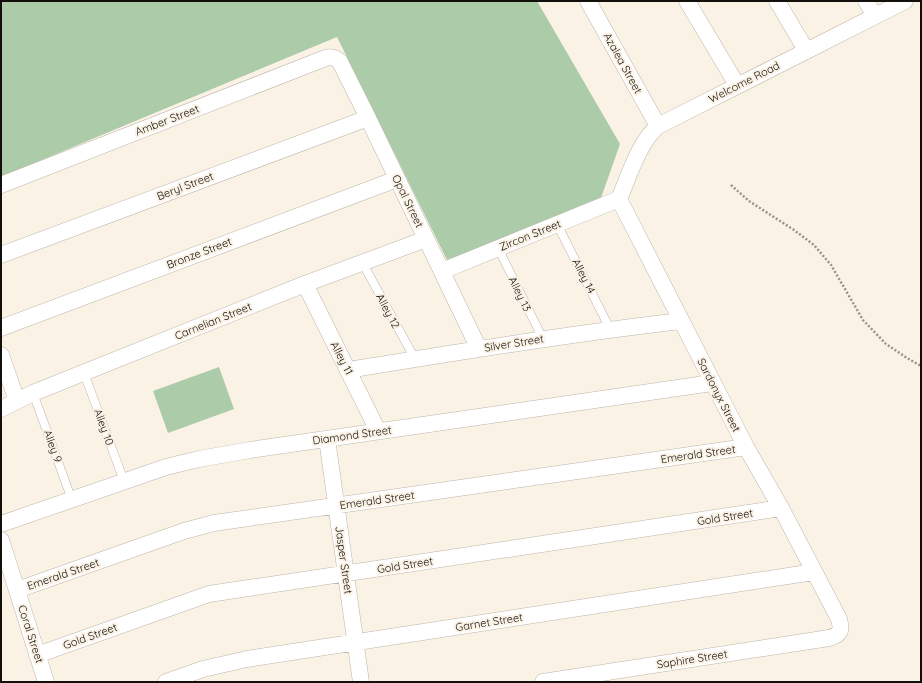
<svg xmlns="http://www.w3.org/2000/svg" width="922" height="683" font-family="Quicksand,sans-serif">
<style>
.green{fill:#accba9}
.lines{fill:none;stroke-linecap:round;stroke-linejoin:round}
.lane-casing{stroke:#beb5aa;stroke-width:9}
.street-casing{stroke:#beb5aa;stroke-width:17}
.path{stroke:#979188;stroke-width:2.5;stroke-dasharray:2 2;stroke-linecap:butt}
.lane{stroke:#fff;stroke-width:8}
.street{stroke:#fff;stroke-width:16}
.labels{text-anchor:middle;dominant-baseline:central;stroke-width:4;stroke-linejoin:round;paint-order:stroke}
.street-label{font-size:11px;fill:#13100c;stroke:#fbf2e6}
</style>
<rect width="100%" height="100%" fill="#fbf2e6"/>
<path class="green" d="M 1,1 L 537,1 L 620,144 L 601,198 L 448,262 L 337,37 L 1,177 Z
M 219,367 L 234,409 L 168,433 L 153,391 Z"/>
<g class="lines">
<defs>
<path id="lane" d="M 557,224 L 610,329
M 498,248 L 543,339
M 362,262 L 415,359
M 84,373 L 124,481
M 33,393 L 72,500"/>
<path id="street" d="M 588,1 L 658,126
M 687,1 L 737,85
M 777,1 L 806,50
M 866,1 L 875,16
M 1,185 L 323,59 C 330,56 335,57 340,62 L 368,118 L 479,349
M 619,199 C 629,176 639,142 658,126 L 905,1
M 1,255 L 368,118
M 442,271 L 619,199
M 305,284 L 378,431
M 1,328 L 397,179
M 1,355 L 17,401
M 348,370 C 459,352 569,334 681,321
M 1,409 L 33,393 L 305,284 L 426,239
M 327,439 L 361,682
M 1,524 L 166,467 L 199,459 L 250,450 L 712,383
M 1,540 L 46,682
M 17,590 L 184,531 L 214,523 L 746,447
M 37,655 L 209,594 L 781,508
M 166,682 L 203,669 L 247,659 L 814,572
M 543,682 L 829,638 C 841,635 842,630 839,619 L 781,508 L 746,447 L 619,199"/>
</defs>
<use href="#lane" class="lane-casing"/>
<use href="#street" class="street-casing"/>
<path class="path" d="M 731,185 L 749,201 L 794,230 L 814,245 L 831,265 L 863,320 L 886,344 L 907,358 L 921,366"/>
<use href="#lane" class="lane"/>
<use href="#street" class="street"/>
</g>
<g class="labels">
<g class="street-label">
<text transform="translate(623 63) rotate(61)">Azalea Street</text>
<text transform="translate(744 82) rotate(-27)">Welcome Road</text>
<text transform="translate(167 120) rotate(-21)">Amber Street</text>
<text transform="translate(185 186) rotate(-21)">Beryl Street</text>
<text transform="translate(408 201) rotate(64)">Opal Street</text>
<text transform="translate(530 235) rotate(-22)">Zircon Street</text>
<text transform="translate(199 253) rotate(-21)">Bronze Street</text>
<text transform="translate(584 276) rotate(63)">Alley 14</text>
<text transform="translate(520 294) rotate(64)">Alley 13</text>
<text transform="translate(388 311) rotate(62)">Alley 12</text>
<text transform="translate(213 321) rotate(-22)">Carnelian Street</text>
<text transform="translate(514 343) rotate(-9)">Silver Street</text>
<text transform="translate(342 358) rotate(63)">Alley 11</text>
<text transform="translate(719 395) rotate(63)">Sardonyx Street</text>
<text transform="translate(104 427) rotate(70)">Alley 10</text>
<text transform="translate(352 435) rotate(-8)">Diamond Street</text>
<text transform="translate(53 446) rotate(70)">Alley 9</text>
<text transform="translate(698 454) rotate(-8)">Emerald Street</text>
<text transform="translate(377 500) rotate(-8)">Emerald Street</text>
<text transform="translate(725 517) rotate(-9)">Gold Street</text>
<text transform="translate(344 560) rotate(82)">Jasper Street</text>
<text transform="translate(405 565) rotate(-9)">Gold Street</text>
<text transform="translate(63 574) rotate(-19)">Emerald Street</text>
<text transform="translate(489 622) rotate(-9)">Garnet Street</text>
<text transform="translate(31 634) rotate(72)">Coral Street</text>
<text transform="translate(90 636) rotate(-20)">Gold Street</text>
<text transform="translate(692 659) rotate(-9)">Saphire Street</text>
</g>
</g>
<rect width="922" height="683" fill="none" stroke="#13100c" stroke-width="4"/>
</svg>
